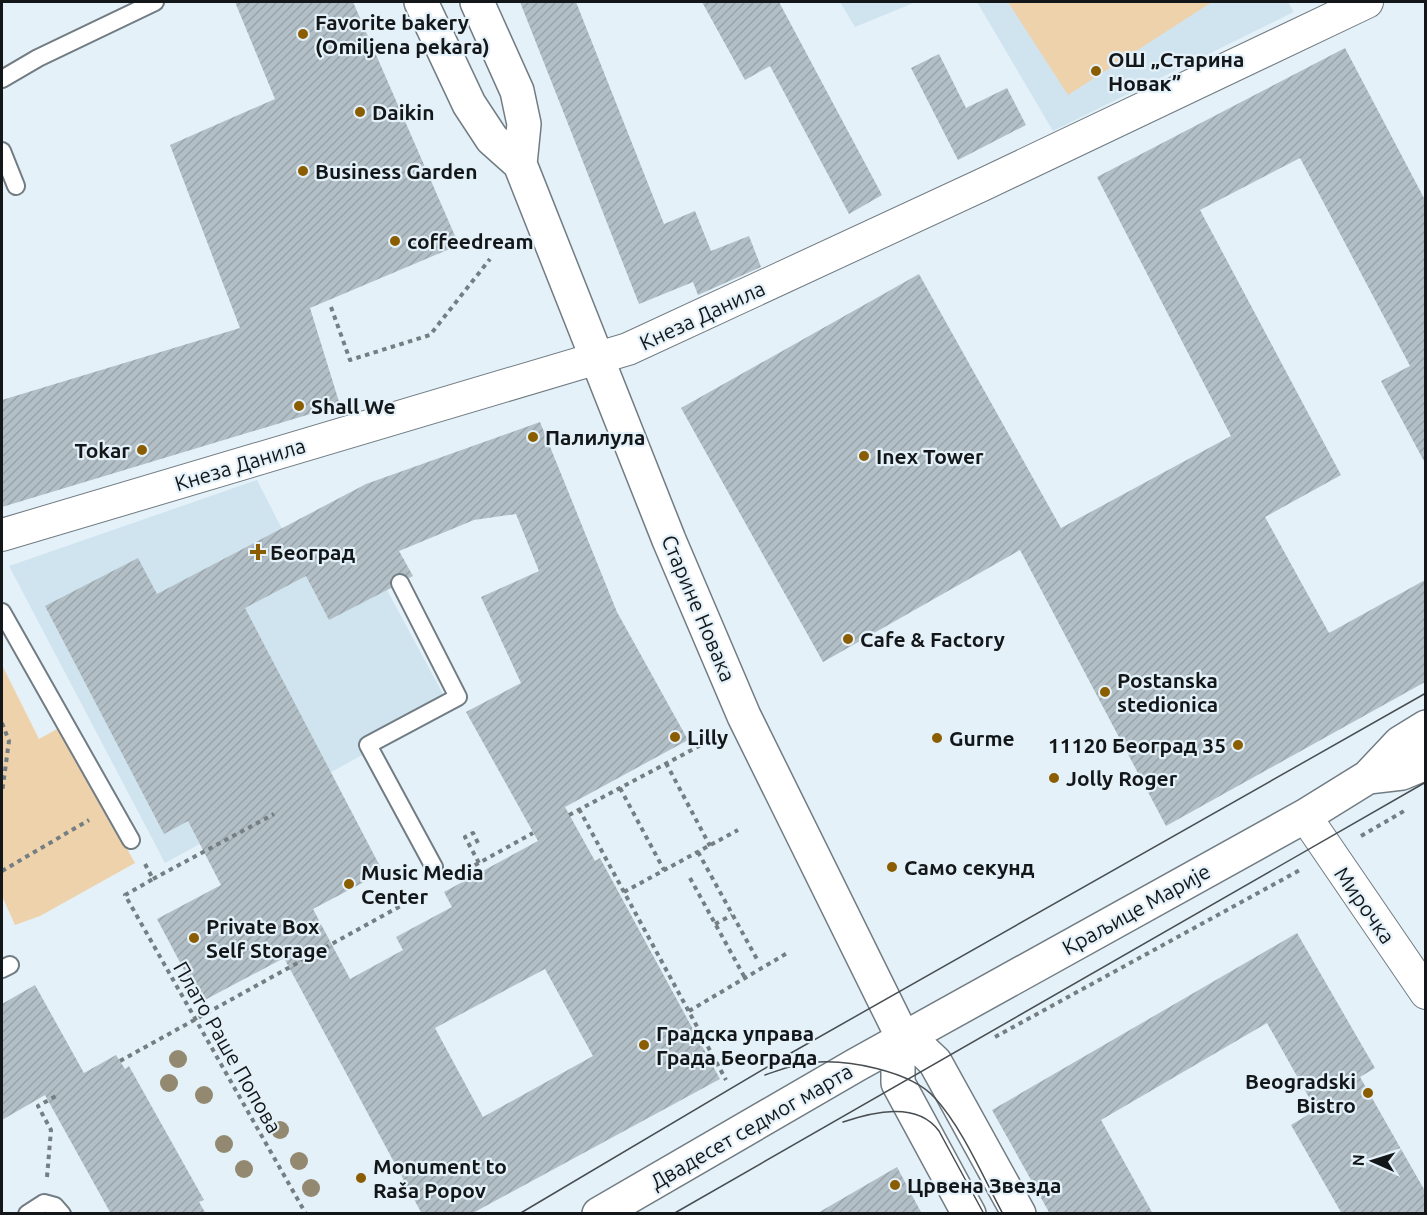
<svg xmlns="http://www.w3.org/2000/svg" width="1427" height="1215" font-family="Ubuntu,sans-serif">
<style>
.built{fill:#d0e4f0}
.park{fill:#edd2ab}
.building{fill:url(#building-hatch);fill-rule:evenodd}
.lines{fill:none;stroke-linecap:round;stroke-linejoin:round}
.lane-casing{stroke:#717c83;stroke-width:20}
.street-casing{stroke:#717c83;stroke-width:34}
.secondary-casing{stroke:#717c83;stroke-width:36}
.path{stroke:#757e82;stroke-width:4;stroke-dasharray:4.5 4.5;stroke-linecap:butt}
.lane{stroke:#fff;stroke-width:16}
.street{stroke:#fff;stroke-width:32}
.secondary{stroke:#fff;stroke-width:33}
.tram{stroke:#484e52;stroke-width:1.5}
.tree{fill:#928970}
.poi-dot{fill:#8a5e00;stroke:#e4f1f9;stroke-width:2}
.labels{text-anchor:middle;dominant-baseline:central;stroke-width:4.5;stroke-linejoin:round;paint-order:stroke}
.poi-label{font-size:21px;font-weight:bold;fill:#131719;stroke:#e4f1f9;text-anchor:start}
.street-label{font-size:21px;fill:#131719;stroke:#e4f1f9}
</style>
<defs>
<pattern id="building-hatch" width="6" height="6" patternUnits="userSpaceOnUse" patternTransform="scale(1.5)"><rect width="6" height="6" fill="#b3bfc6"/><path d="M-1 1l2-2M0 6l6-6M5 7l2-2" fill="none" stroke="#99a3aa"/></pattern>
</defs>
<rect width="100%" height="100%" fill="#e4f1f9"/>
<path class="built" d="M 840,2 L 916,2 L 855,27 Z
M 977,2 L 1288,2 L 1294,12 L 1053,131 Z
M 257,480 L 282,529 L 387,590 L 450,707 L 165,863 L 9,566 Z"/>
<path class="park" d="M 1008,2 L 1212,2 L 1068,95 Z
M 2,665 L 39,739 L 59,728 L 135,863 L 40,916 L 15,925 L 2,896 Z"/>
<path class="building" d="M 235,2 L 353,2 L 459,245 L 310,308 L 340,405 L 2,507 L 2,400 L 240,328 L 170,145 L 275,99 Z
M 520,2 L 576,2 L 664,224 L 695,211 L 711,251 L 749,236 L 761,267 L 698,295 L 693,282 L 639,304 Z
M 702,2 L 779,2 L 882,195 L 849,214 L 770,66 L 745,80 Z
M 1345,48 L 1425,200 L 1425,463 L 1381,381 L 1410,366 L 1300,158 L 1200,210 L 1341,475 L 1265,517 L 1329,633 L 1425,580 L 1425,682 L 1166,826 L 1020,550 L 823,662 L 681,408 L 919,274 L 1061,528 L 1231,436 L 1097,177 Z
M 939,54 L 966,108 L 1007,88 L 1026,125 L 958,160 L 911,68 Z
M 540,422 L 617,612 L 688,740 L 565,807 L 595,861 L 600,858 L 720,1079 L 471,1214 L 422,1214 L 284,958 L 201,1002 L 157,919 L 221,885 L 188,821 L 164,834 L 45,606 L 138,558 L 157,594 L 366,484 ZM 516,514 L 539,571 L 481,597 L 521,683 L 466,712 L 538,841 L 444,892 L 452,907 L 396,937 L 403,950 L 350,979 L 313,909 L 383,872 L 245,608 L 306,576 L 329,620 L 391,588 L 390,582 L 395,574 L 401,573 L 409,578 L 413,576 L 399,551 L 474,520 ZM 545,969 L 593,1056 L 483,1117 L 435,1028 Z
M 1297,933 L 1375,1068 L 1360,1077 L 1425,1191 L 1425,1214 L 1342,1214 L 1291,1125 L 1316,1110 L 1267,1023 L 1101,1120 L 1153,1214 L 1050,1214 L 992,1110 Z
M 35,985 L 84,1073 L 116,1055 L 125,1069 L 129,1066 L 204,1200 L 199,1202 L 206,1214 L 111,1214 L 45,1095 L 2,1120 L 2,1004 Z
M 897,1167 L 922,1214 L 816,1214 Z"/>
<g class="lines">
<defs>
<path id="lane" d="M 2,79 L 38,58 L 155,2
M 2,151 L 16,186
M 400,583 L 458,697 L 368,745 L 434,867
M 2,612 L 131,840
M 2,969 L 10,965
M 27,1214 L 44,1203 L 55,1206 L 62,1214"/>
<path id="street" d="M 2,535 L 628,349 L 982,185 L 1367,2
M 1305,816 L 1426,993"/>
<path id="secondary" d="M 421,2 L 469,104 L 492,139 L 520,164 L 669,540 L 744,716 L 904,1040 L 918,1046 L 935,1062 L 1019,1214
M 477,2 L 517,91 L 524,124 L 520,164
M 1368,777 L 1402,773 L 1426,763
M 904,1040 L 898,1061 L 898,1083 L 969,1214
M 599,1214 L 856,1065 L 1305,816 L 1368,777 L 1400,743 L 1426,727"/>
</defs>
<use href="#lane" class="lane-casing"/>
<use href="#street" class="street-casing"/>
<use href="#secondary" class="secondary-casing"/>
<path class="path" d="M 331,307 L 350,360 L 430,335 L 490,259
M 2,723 L 9,741 L 2,793
M 666,763 L 710,846
M 620,788 L 664,870
M 579,809 L 726,1080
M 569,815 L 703,744
M 1361,836 L 1404,811
M 478,843 L 473,833 L 465,837 L 479,863
M 698,852 L 758,961
M 145,864 L 153,879 L 125,895 L 306,1214
M 2,871 L 89,820
M 459,874 L 533,833
M 690,878 L 745,978
M 153,879 L 274,814
M 624,892 L 738,830
M 715,924 L 732,915
M 689,1011 L 789,952
M 995,1037 L 1300,870
M 120,1061 L 424,893
M 47,1177 L 51,1130 L 38,1106 L 58,1095"/>
<use href="#lane" class="lane"/>
<use href="#street" class="street"/>
<use href="#secondary" class="secondary"/>
<path class="tram" d="M 765,1075 C 780,1070 794,1064 809,1063 C 845,1058 911,1071 935,1098 C 963,1129 983,1177 1003,1214
M 843,1122 C 873,1112 917,1101 939,1131 L 984,1214
M 519,1214 L 791,1053 L 1426,693
M 673,1214 L 1426,782"/>
</g>
<g class="tree">
<circle cx="178" cy="1059" r="9"/>
<circle cx="169" cy="1083" r="9"/>
<circle cx="204" cy="1095" r="9"/>
<circle cx="280" cy="1130" r="9"/>
<circle cx="224" cy="1144" r="9"/>
<circle cx="299" cy="1161" r="9"/>
<circle cx="244" cy="1169" r="9"/>
<circle cx="311" cy="1188" r="9"/>
</g>
<g class="poi-dot">
<circle cx="303" cy="34" r="6"/>
<circle cx="1096" cy="71" r="6"/>
<circle cx="360" cy="112" r="6"/>
<circle cx="303" cy="171" r="6"/>
<circle cx="395" cy="241" r="6"/>
<circle cx="299" cy="406" r="6"/>
<circle cx="533" cy="437" r="6"/>
<circle cx="142" cy="450" r="6"/>
<circle cx="864" cy="456" r="6"/>
<path d="M255 543h6v6h6v6h-6v6h-6v-6h-6v-6h6z"/>
<circle cx="848" cy="639" r="6"/>
<circle cx="1105" cy="692" r="6"/>
<circle cx="675" cy="737" r="6"/>
<circle cx="937" cy="738" r="6"/>
<circle cx="1238" cy="745" r="6"/>
<circle cx="1054" cy="778" r="6"/>
<circle cx="892" cy="867" r="6"/>
<circle cx="349" cy="884" r="6"/>
<circle cx="194" cy="938" r="6"/>
<circle cx="644" cy="1045" r="6"/>
<circle cx="1368" cy="1093" r="6"/>
<circle cx="361" cy="1178" r="6"/>
<circle cx="895" cy="1185" r="6"/>
</g>
<g class="labels">
<g class="poi-label">
<text x="315" y="22">Favorite bakery<tspan x="315" dy="24">(Omiljena pekara)</tspan></text>
<text x="1108" y="59">ОШ „Старина<tspan x="1108" dy="24">Новак”</tspan></text>
<text x="372" y="112">Daikin</text>
<text x="315" y="171">Business Garden</text>
<text x="407" y="241">coffeedream</text>
<text x="311" y="406">Shall We</text>
<text x="545" y="437">Палилула</text>
<text x="130" y="450" text-anchor="end">Tokar</text>
<text x="876" y="456">Inex Tower</text>
<text x="270" y="552">Београд</text>
<text x="860" y="639">Cafe &amp; Factory</text>
<text x="1117" y="680">Postanska<tspan x="1117" dy="24">stedionica</tspan></text>
<text x="687" y="737">Lilly</text>
<text x="949" y="738">Gurme</text>
<text x="1226" y="745" text-anchor="end">11120 Београд 35</text>
<text x="1066" y="778">Jolly Roger</text>
<text x="904" y="867">Само секунд</text>
<text x="361" y="872">Music Media<tspan x="361" dy="24">Center</tspan></text>
<text x="206" y="926">Private Box<tspan x="206" dy="24">Self Storage</tspan></text>
<text x="656" y="1033">Градска управа<tspan x="656" dy="24">Града Београда</tspan></text>
<text x="1356" y="1081" text-anchor="end">Beogradski<tspan x="1356" dy="24">Bistro</tspan></text>
<text x="373" y="1166">Monument to<tspan x="373" dy="24">Raša Popov</tspan></text>
<text x="907" y="1185">Црвена Звезда</text>
</g>
<g class="street-label">
<text transform="translate(702 315) rotate(-25)">Кнеза Данила</text>
<text transform="translate(240 464) rotate(-17)">Кнеза Данила</text>
<text transform="translate(699 608) rotate(67)">Старине Новака</text>
<text transform="translate(1365 905) rotate(55)">Мирочка</text>
<text transform="translate(1136 909) rotate(-29)">Краљице Марије</text>
<text transform="translate(228 1047) rotate(60)">Плато Раше Попова</text>
<text transform="translate(751 1126) rotate(-30)">Двадесет седмог марта</text>
</g>
</g>
<rect width="1427" height="1215" fill="none" stroke="#131719" stroke-width="6"/>
<g transform="translate(1373 1161) rotate(273)" stroke="#e4f1f9" stroke-width="4.5" paint-order="stroke">
<path d="M0-4.5L10 22L0 15L-10 22Z" fill="#131719"/>
<text y="-9" font-size="16" font-weight="bold" text-anchor="middle" fill="#131719">N</text>
</g>
</svg>
